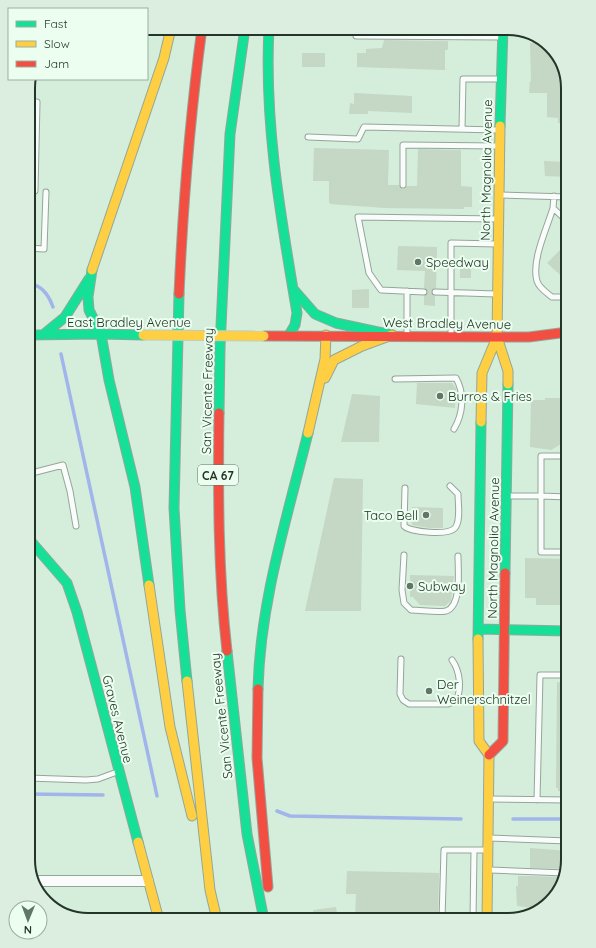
<svg xmlns="http://www.w3.org/2000/svg" width="596" height="948" font-family="Quicksand,sans-serif">
<style>
.lines{fill:none;stroke-linecap:round;stroke-linejoin:round}
.stream{stroke:#a1b5ea;stroke-width:3.5}
.building{fill:#c5d7c5}
.lane-casing{stroke:#93a799;stroke-width:7}
.street-casing{stroke:#93a799;stroke-width:12}
.fast-casing{stroke:#93a799;stroke-width:11}
.slow-casing{stroke:#93a799;stroke-width:11}
.jam-casing{stroke:#93a799;stroke-width:11}
.lane{stroke:#f9fcfa;stroke-width:5}
.street{stroke:#f9fcfa;stroke-width:10}
.fast{stroke:#16e098;stroke-width:9}
.slow{stroke:#ffcf43;stroke-width:9}
.jam{stroke:#f24e42;stroke-width:9}
.slow-bridge-casing{stroke:#c0ccc3;stroke-width:11;stroke-linecap:butt}
.slow-bridge{stroke:#ffcf43;stroke-width:9}
.poi-dot{fill:#607667;stroke:#ebfef0;stroke-width:1.5}
.labels{text-anchor:middle;dominant-baseline:central;stroke-width:4;stroke-linejoin:round;paint-order:stroke}
.shield{fill:#ebfef0;stroke:#5e7164;stroke-width:1}
.shield-label{font-size:12px;font-weight:bold;fill:#223528}
.street-label{font-size:13px;fill:#223528;stroke:#ebfef0}
.poi-label{font-size:13px;fill:#223528;stroke:#ebfef0;text-anchor:start}
.rim{fill:none;stroke:#223528;stroke-width:2}
</style>
<rect width="100%" height="100%" fill="#d4eedb"/>
<g class="lines">
<path class="stream" d="M 28,284 C 42,284 49,296 53,307
M 61,354 L 157,796
M 28,794 L 103,795
M 277,811 L 290,816 L 461,819
M 513,819 L 568,819"/>
</g>
<path class="building" d="M 412,28 L 426,28 L 426,32 L 412,32 Z
M 532,37 L 541,38 L 562,61 L 568,88 L 568,123 L 558,123 L 558,118 L 547,117 L 547,93 L 529,93 L 530,81 L 531,81 L 530,43 L 532,43 Z
M 384,40 L 448,41 L 448,50 L 445,50 L 445,70 L 357,67 L 357,53 L 366,53 L 366,49 L 382,48 Z
M 302,53 L 325,53 L 325,67 L 302,67 Z
M 354,93 L 412,96 L 412,113 L 368,111 L 368,114 L 349,114 L 350,103 L 354,104 Z
M 314,148 L 389,150 L 388,185 L 399,185 L 403,189 L 407,186 L 417,186 L 418,149 L 461,150 L 461,186 L 472,187 L 472,207 L 464,207 L 464,209 L 385,208 L 330,204 L 329,202 L 329,181 L 313,181 Z
M 544,161 L 568,162 L 568,177 L 545,176 Z
M 568,242 L 568,282 L 547,263 Z
M 398,246 L 437,247 L 436,288 L 431,291 L 435,296 L 435,306 L 424,305 L 424,296 L 428,292 L 424,288 L 425,271 L 397,270 Z
M 460,266 L 471,267 L 471,278 L 460,278 Z
M 369,289 L 369,308 L 352,308 L 352,290 Z
M 417,383 L 452,383 L 456,388 L 455,408 L 416,404 Z
M 352,394 L 380,396 L 379,442 L 341,442 Z
M 545,398 L 567,398 L 567,432 L 562,432 L 561,444 L 551,450 L 530,447 L 531,400 L 545,400 Z
M 334,478 L 363,479 L 361,611 L 305,611 Z
M 412,507 L 443,508 L 443,528 L 429,528 L 412,525 Z
M 525,558 L 568,559 L 568,605 L 536,605 L 536,598 L 525,598 Z
M 410,575 L 454,576 L 451,601 L 445,606 L 420,605 L 413,597 L 410,597 Z
M 557,682 L 568,683 L 568,792 L 558,791 L 558,788 L 556,788 Z
M 530,848 L 568,851 L 566,869 L 530,868 Z
M 347,871 L 439,873 L 438,920 L 355,920 L 356,894 L 346,894 Z
M 518,876 L 529,876 L 564,877 L 560,890 L 543,906 L 533,906 L 533,908 L 517,906 L 516,886 L 518,886 Z
M 336,907 L 338,920 L 315,920 L 313,910 Z"/>
<g class="lines">
<defs>
<path id="lane" d="M 356,36 L 501,37
M 28,102 L 37,102 L 35,191
M 462,129 L 463,79 L 500,79
M 308,137 L 358,139 L 364,127 L 499,130
M 403,185 L 403,145 L 498,146
M 499,195 L 568,197
M 554,196 L 553,208 L 568,222
M 553,208 C 547,228 531,261 537,281 C 539,288 547,293 552,297 L 568,297
M 28,248 L 44,249 L 46,192
M 424,292 L 381,290 L 369,273 L 358,217 L 497,219
M 435,292 L 496,294
M 407,334 L 407,291
M 451,335 L 451,243 L 497,244
M 395,379 L 456,378 C 465,394 463,414 454,429
M 28,474 L 63,465 L 70,491 L 76,526
M 405,488 L 404,526 C 410,532 448,536 455,528 C 461,521 458,503 458,494 L 450,486
M 507,496 L 541,496 L 541,552 L 568,552
M 568,497 L 541,496 L 541,456 L 568,456
M 404,555 L 402,590 L 404,603 L 411,610 C 421,610 436,613 446,611 C 462,606 458,570 458,556
M 401,659 L 400,694 L 403,700 L 409,704 L 448,704 L 456,701 C 462,689 460,671 452,660
M 28,778 L 86,780 L 98,779 L 117,772
M 489,799 L 568,800
M 537,800 L 540,675 L 568,675
M 489,838 L 568,841
M 490,870 L 565,873
M 442,920 L 444,850 L 487,850
M 473,920 L 474,850"/>
<path id="street" d="M 33,881 L 148,881"/>
<path id="fast" d="M 269,28 C 264,125 281,218 297,313 L 295,325 L 289,335
M 500,126 L 503,28
M 92,270 L 88,297 L 89,310 L 101,334 L 109,380 L 135,487 L 149,585
M 294,290 L 315,314 L 336,323 L 392,335
M 179,294 L 174,508 L 180,610 L 187,681
M 101,334 L 143,335
M 28,335 L 101,334
M 43,335 L 65,317 L 89,279
M 219,413 L 220,348 L 230,134 L 245,28
M 28,538 L 67,583 L 77,612 L 138,842
M 505,573 L 508,384
M 478,629 L 568,631
M 478,639 L 481,422
M 227,651 L 247,834 L 264,920
M 258,689 C 260,602 287,518 308,433"/>
<path id="slow" d="M 500,126 L 497,337 L 508,371 L 508,384
M 92,270 L 164,58 L 171,28
M 325,378 L 334,360 L 362,346 L 392,335
M 481,422 L 482,373 L 497,337
M 308,433 L 325,359 L 326,335
M 149,585 L 170,727 L 192,816
M 478,639 L 479,741 L 489,755 L 487,920
M 187,681 L 210,890 L 217,920
M 138,842 L 159,920"/>
<path id="jam" d="M 179,294 C 183,204 190,117 202,28
M 264,336 L 497,337
M 497,337 L 529,337 L 568,332
M 219,413 C 218,492 218,572 227,651
M 258,689 L 257,758 L 268,887
M 489,755 L 503,741 L 505,573"/>
</defs>
<use href="#lane" class="lane-casing"/>
<use href="#street" class="street-casing"/>
<use href="#fast" class="fast-casing"/>
<use href="#slow" class="slow-casing"/>
<use href="#jam" class="jam-casing"/>
<use href="#lane" class="lane"/>
<use href="#street" class="street"/>
<use href="#fast" class="fast"/>
<use href="#slow" class="slow"/>
<use href="#jam" class="jam"/>
<defs>
<path id="slow-bridge" d="M 143,335 L 264,336"/>
</defs>
<use href="#slow-bridge" class="slow-bridge-casing"/>
<use href="#slow-bridge" class="slow-bridge"/>
</g>
<g class="poi-dot">
<circle cx="418" cy="262" r="4"/>
<circle cx="440" cy="396" r="4"/>
<circle cx="426" cy="515" r="4"/>
<circle cx="410" cy="586" r="4"/>
<circle cx="429" cy="691" r="4"/>
</g>
<g class="labels">
<rect class="shield" x="198" y="465" width="40" height="20" rx="3"/>
<g class="shield-label">
<text x="218" y="475">CA 67</text>
</g>
<g class="street-label">
<text transform="translate(486 170) rotate(-89)">North Magnolia Avenue</text>
<text x="129" y="322">East Bradley Avenue</text>
<text transform="translate(447 323) rotate(1)">West Bradley Avenue</text>
<text transform="translate(207 391) rotate(-89)">San Vicente Freeway</text>
<text transform="translate(493 548) rotate(-89)">North Magnolia Avenue</text>
<text transform="translate(221 716) rotate(-96)">San Vicente Freeway</text>
<text transform="translate(118 719) rotate(76)">Graves Avenue</text>
</g>
<g class="poi-label">
<text x="426" y="262">Speedway</text>
<text x="448" y="396">Burros &amp; Fries</text>
<text x="418" y="515" text-anchor="end">Taco Bell</text>
<text x="418" y="586">Subway</text>
<text x="437" y="684">Der<tspan x="437" dy="15">Weinerschnitzel</tspan></text>
</g>
</g>
<path d="M0 0H596V948H0ZM88 35H508A53 53 0 0 1 561 88V860A53 53 0 0 1 508 913H88A53 53 0 0 1 35 860V88A53 53 0 0 1 88 35Z" fill="#dbeee0" fill-rule="evenodd"/>
<path class="rim" d="M88 35H508A53 53 0 0 1 561 88V860A53 53 0 0 1 508 913H88A53 53 0 0 1 35 860V88A53 53 0 0 1 88 35Z"/>
<rect x="8" y="8" width="140" height="72" fill="#ebfef0" stroke="#9baea0"/>
<rect x="16" y="21" width="20" height="6" fill="#16e098" stroke="#9baea0"/>
<text x="44" y="28" font-size="12" fill="#223528">Fast</text>
<rect x="16" y="41" width="20" height="6" fill="#ffcf43" stroke="#9baea0"/>
<text x="44" y="48" font-size="12" fill="#223528">Slow</text>
<rect x="16" y="61" width="20" height="6" fill="#f24e42" stroke="#9baea0"/>
<text x="44" y="68" font-size="12" fill="#223528">Jam</text>
<g transform="translate(28 920) rotate(181)"><circle r="19" fill="#ebfef0" stroke="#9baea0"/>
<path d="M0-3L7 15L0 10L-7 15Z" fill="#607667"/>
<text y="-6" font-size="11" font-weight="bold" text-anchor="middle" fill="#223528">N</text>
</g>
</svg>
